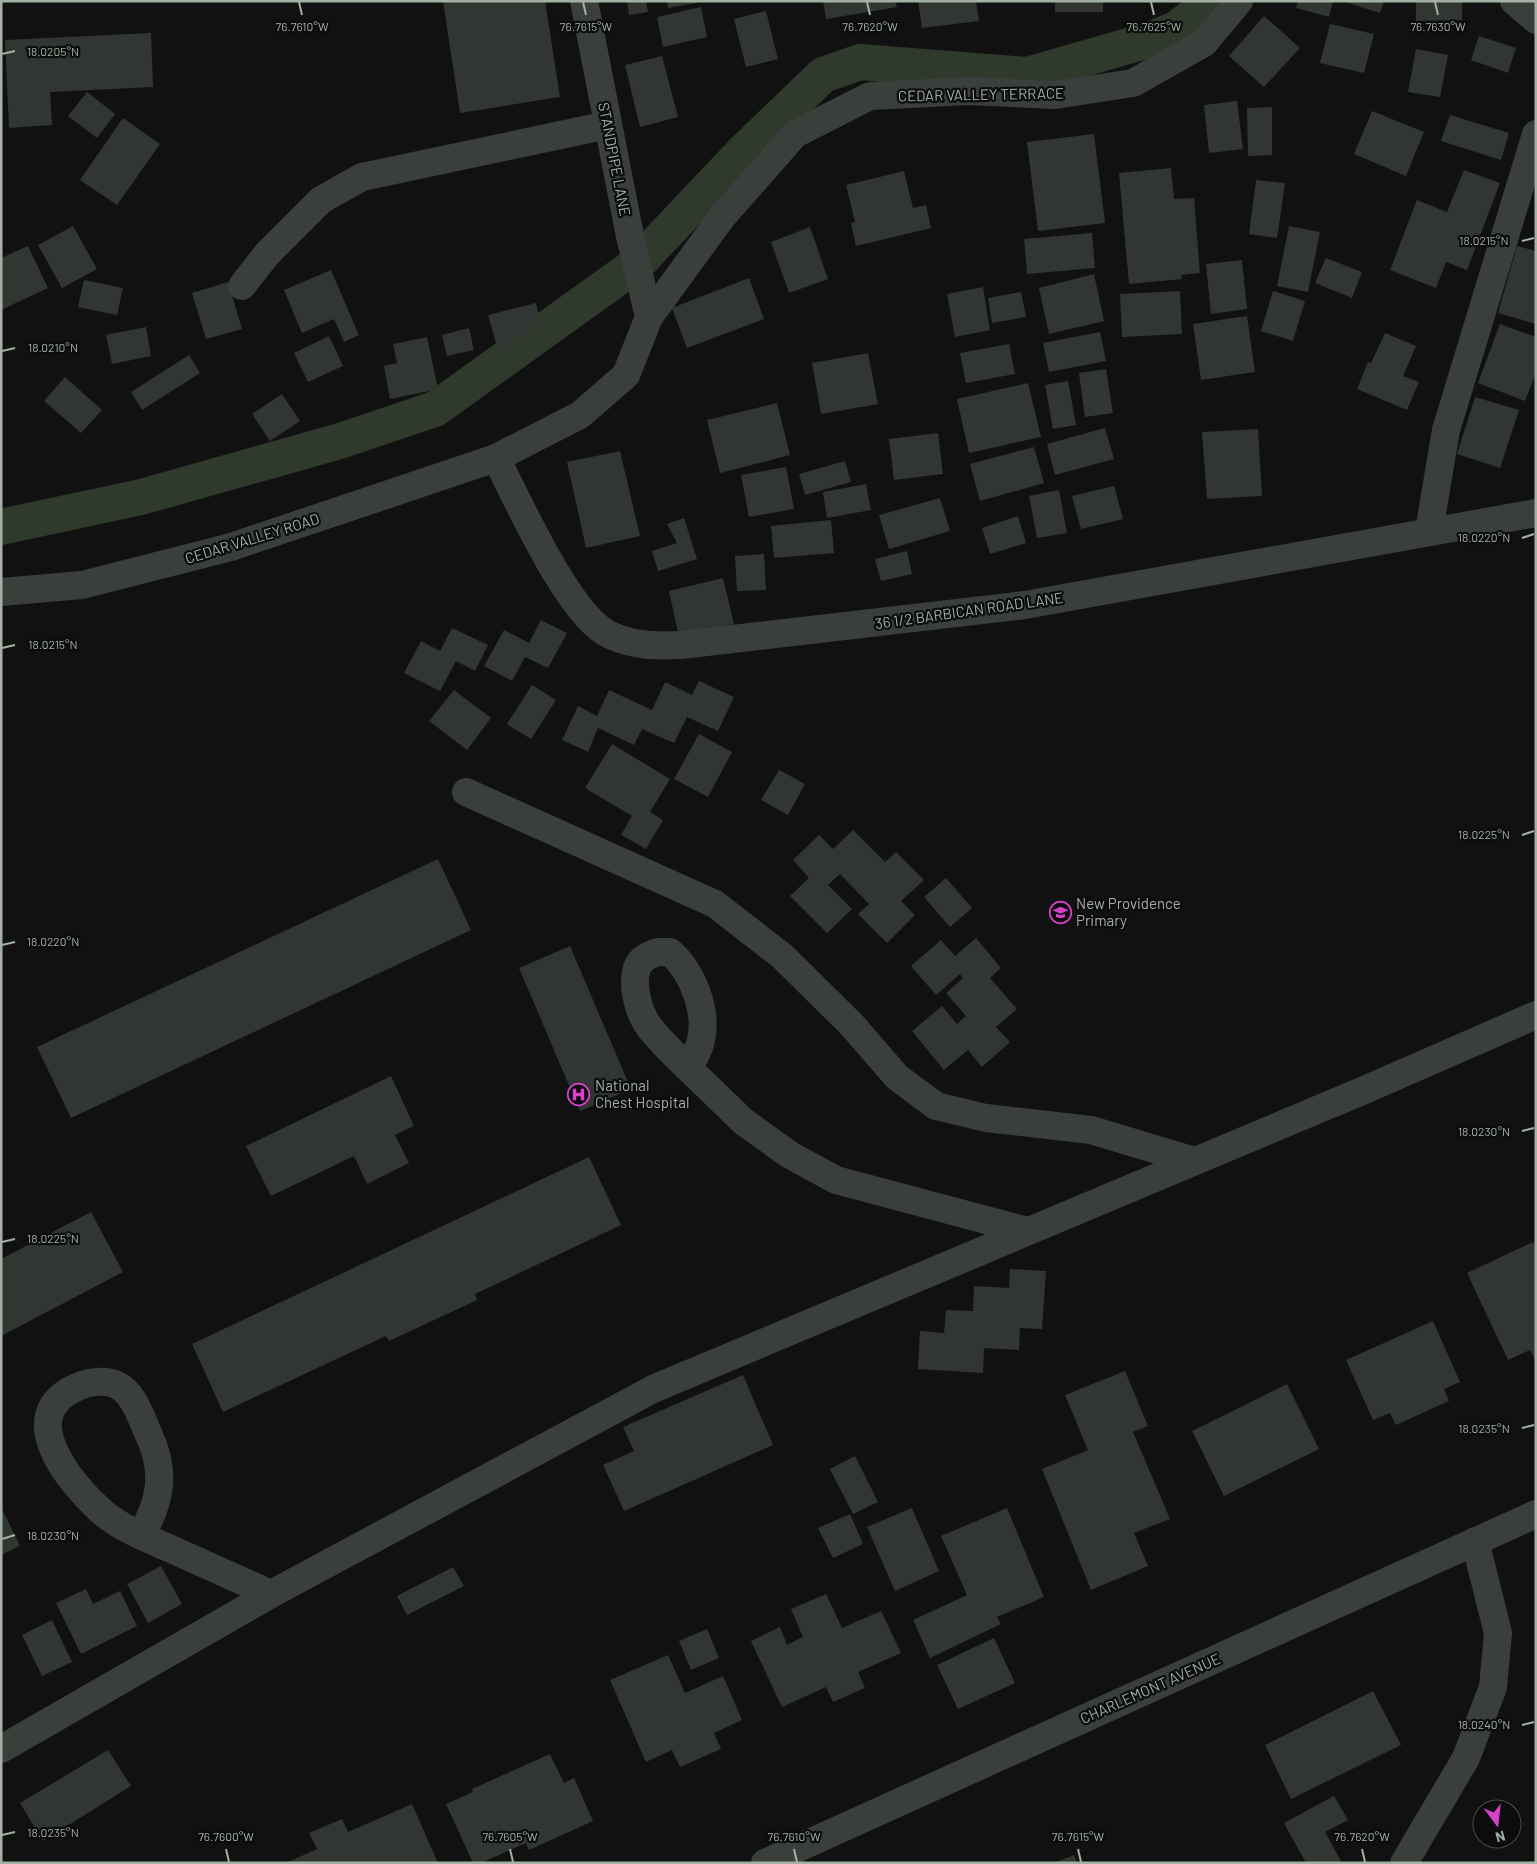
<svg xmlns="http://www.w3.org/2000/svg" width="1537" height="1864" font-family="Barlow,sans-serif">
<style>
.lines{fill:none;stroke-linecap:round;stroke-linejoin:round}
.canal{stroke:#2f3a2d;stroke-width:36}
.building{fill:#323633}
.minor{stroke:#3a3f3c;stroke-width:28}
.ticks{fill:none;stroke:#a3b0a4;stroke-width:2}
.labels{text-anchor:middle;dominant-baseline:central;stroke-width:4.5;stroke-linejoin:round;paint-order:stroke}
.street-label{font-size:15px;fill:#a3b0a4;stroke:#0b0c0b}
.poi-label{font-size:15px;fill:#a3b0a4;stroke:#0b0c0b;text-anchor:start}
.ticks-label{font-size:12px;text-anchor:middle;fill:#a3b0a4;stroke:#0b0c0b;stroke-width:4.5;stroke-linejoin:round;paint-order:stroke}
</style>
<rect width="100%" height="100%" fill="#101110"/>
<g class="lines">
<path class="canal" d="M 1,527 L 141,497 L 340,441 L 435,409 L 637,264 L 745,150 L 823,75 L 860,62 L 1027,75 L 1149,40 L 1176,29 L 1213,1"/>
</g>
<path class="building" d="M 443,1 L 545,1 L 560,97 L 460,113 Z
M 627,1 L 646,1 L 648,12 L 629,15 Z
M 667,1 L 696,1 L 696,3 L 668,8 Z
M 823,1 L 895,1 L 897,7 L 826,19 Z
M 918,1 L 976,1 L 979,21 L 922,28 Z
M 1055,1 L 1103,1 L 1103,12 L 1055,12 Z
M 1298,1 L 1333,1 L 1329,17 L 1296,8 Z
M 1342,1 L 1384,1 L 1380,13 Z
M 1416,1 L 1462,1 L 1462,20 L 1416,21 Z
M 701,7 L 707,37 L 663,47 L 657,17 Z
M 766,11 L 778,59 L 746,67 L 734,19 Z
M 1264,16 L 1300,48 L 1264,87 L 1229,56 Z
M 1330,24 L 1374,34 L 1364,73 L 1320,63 Z
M 151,33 L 153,87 L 50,92 L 52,125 L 9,128 L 5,40 Z
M 1479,36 L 1516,48 L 1508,73 L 1471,60 Z
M 1416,49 L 1448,55 L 1440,97 L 1408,92 Z
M 662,56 L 678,117 L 640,127 L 625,65 Z
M 87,92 L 115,114 L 97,138 L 68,116 Z
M 1237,101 L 1243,149 L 1209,153 L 1204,105 Z
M 1272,107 L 1272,155 L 1248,156 L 1247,108 Z
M 1372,111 L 1424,132 L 1406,176 L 1354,154 Z
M 1450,115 L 1509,133 L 1501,160 L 1441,141 Z
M 123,118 L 160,144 L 117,205 L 80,180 Z
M 1094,134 L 1105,223 L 1038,231 L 1027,142 Z
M 1171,168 L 1174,199 L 1194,198 L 1200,273 L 1181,275 L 1182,279 L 1129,284 L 1119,173 Z
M 1464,170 L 1500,183 L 1467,270 L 1446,262 L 1436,288 L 1390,270 L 1417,200 L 1447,212 Z
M 904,171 L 913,208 L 926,205 L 931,228 L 856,246 L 851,223 L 855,222 L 846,185 Z
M 1256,180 L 1285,183 L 1277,238 L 1249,234 Z
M 73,226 L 97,269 L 62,288 L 38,245 Z
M 1289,226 L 1320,232 L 1308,292 L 1277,286 Z
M 810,227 L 828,279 L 789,293 L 771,242 Z
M 1092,233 L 1095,268 L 1027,274 L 1024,239 Z
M 28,246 L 48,288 L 1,310 L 1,258 Z
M 1517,246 L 1536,251 L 1536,324 L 1498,313 Z
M 1326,258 L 1362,272 L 1352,298 L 1315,283 Z
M 1242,260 L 1247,309 L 1211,314 L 1206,264 Z
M 331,270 L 359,335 L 344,342 L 334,319 L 302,333 L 284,290 Z
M 1094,274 L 1104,321 L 1049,334 L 1039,288 Z
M 749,278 L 764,319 L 687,348 L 672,308 Z
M 84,280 L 123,288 L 117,315 L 78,307 Z
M 228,282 L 242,329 L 206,339 L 192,293 Z
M 983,287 L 990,330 L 955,337 L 947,294 Z
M 1180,291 L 1182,334 L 1122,337 L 1120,294 Z
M 1273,291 L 1305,301 L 1293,341 L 1261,331 Z
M 1021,292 L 1026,317 L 992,323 L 988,298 Z
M 536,303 L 541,325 L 498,350 L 488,315 Z
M 1247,316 L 1255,372 L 1201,380 L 1193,324 Z
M 1500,324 L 1536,337 L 1536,373 L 1525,401 L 1478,383 Z
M 146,327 L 151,356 L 112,364 L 106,335 Z
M 469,328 L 474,350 L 447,356 L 442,335 Z
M 1100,332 L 1106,361 L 1049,372 L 1043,343 Z
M 1385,333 L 1416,346 L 1403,376 L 1419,382 L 1407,410 L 1357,389 L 1368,362 L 1371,363 Z
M 329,336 L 343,366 L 308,382 L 294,353 Z
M 427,337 L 438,389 L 390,399 L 384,366 L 397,363 L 393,344 Z
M 1009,344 L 1015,374 L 966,383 L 960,353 Z
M 868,353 L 878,404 L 821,414 L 812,363 Z
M 189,355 L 200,373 L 142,410 L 131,392 Z
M 1106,369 L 1113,413 L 1085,417 L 1079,373 Z
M 65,377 L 102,410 L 81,433 L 44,401 Z
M 1068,381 L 1076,425 L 1053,429 L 1045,385 Z
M 1028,383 L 1041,437 L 969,453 L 957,399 Z
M 282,394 L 300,421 L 270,441 L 252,414 Z
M 1475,397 L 1519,410 L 1500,468 L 1457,454 Z
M 777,403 L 790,455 L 720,473 L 707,420 Z
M 1105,428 L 1114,459 L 1055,475 L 1047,444 Z
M 1258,429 L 1262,496 L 1207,499 L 1202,432 Z
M 938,433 L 943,474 L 894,480 L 889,439 Z
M 1034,447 L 1044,483 L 980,501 L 970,464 Z
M 620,451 L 640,536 L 586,548 L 567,462 Z
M 845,461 L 851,482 L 805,495 L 799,474 Z
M 786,467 L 794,509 L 749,517 L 741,475 Z
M 866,484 L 871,510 L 827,518 L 823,492 Z
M 1114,486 L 1123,519 L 1081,529 L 1072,496 Z
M 1059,490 L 1067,533 L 1037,538 L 1029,496 Z
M 940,498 L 950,531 L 889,549 L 879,515 Z
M 1018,516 L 1026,543 L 990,554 L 982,528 Z
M 684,518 L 697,559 L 658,571 L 652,551 L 677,543 L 667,524 Z
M 831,520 L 834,553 L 774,558 L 771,526 Z
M 907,551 L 912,574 L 881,581 L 875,559 Z
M 764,554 L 766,590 L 737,591 L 735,556 Z
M 723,578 L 734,624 L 679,637 L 669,591 Z
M 541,620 L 567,633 L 548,668 L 525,657 L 512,681 L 484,666 L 504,630 L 529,643 Z
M 452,628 L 488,645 L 475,671 L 456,661 L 440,691 L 404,673 L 421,641 L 440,651 Z
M 699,681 L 734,697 L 718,731 L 687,717 L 674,743 L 642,729 L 634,745 L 598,728 L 588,752 L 562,740 L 578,706 L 597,716 L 609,690 L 652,710 L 665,682 L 692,695 Z
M 532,685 L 556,700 L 531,739 L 507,724 Z
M 454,690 L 491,718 L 467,750 L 429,721 Z
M 699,734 L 732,752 L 708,797 L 674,779 Z
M 612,744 L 670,779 L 650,812 L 663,820 L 646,849 L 621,835 L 632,816 L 585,788 Z
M 779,770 L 805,784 L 788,815 L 761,800 Z
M 853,830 L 885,862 L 896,852 L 924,880 L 901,901 L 915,915 L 887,943 L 858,914 L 869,904 L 840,874 L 828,885 L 852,909 L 827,933 L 790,896 L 809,878 L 793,860 L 819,835 L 833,849 Z
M 438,859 L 471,930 L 71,1118 L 37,1047 Z
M 946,878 L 972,908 L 950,927 L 924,897 Z
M 976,938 L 1001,968 L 990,978 L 1017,1009 L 996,1027 L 1010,1042 L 982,1067 L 968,1050 L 944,1070 L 912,1031 L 942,1006 L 957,1024 L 966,1016 L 946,993 L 963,978 L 960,974 L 936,995 L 911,966 L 941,940 L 955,956 Z
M 570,946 L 631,1089 L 580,1111 L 519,968 Z
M 391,1076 L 414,1126 L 395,1135 L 409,1163 L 367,1184 L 354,1156 L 271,1196 L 246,1146 Z
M 589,1157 L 621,1225 L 475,1294 L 477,1300 L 389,1341 L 386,1336 L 223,1412 L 192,1344 Z
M 91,1212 L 123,1272 L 1,1336 L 1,1259 Z
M 1533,1242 L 1536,1247 L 1536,1362 L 1530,1350 L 1508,1360 L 1467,1273 Z
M 1010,1269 L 1046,1271 L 1042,1329 L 1020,1328 L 1019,1350 L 984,1348 L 983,1373 L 918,1369 L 920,1331 L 944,1333 L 946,1310 L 973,1311 L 974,1286 L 1009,1288 Z
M 1433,1321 L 1460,1382 L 1444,1389 L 1449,1401 L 1396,1425 L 1390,1413 L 1373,1420 L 1346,1360 Z
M 1125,1371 L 1148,1426 L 1133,1432 L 1170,1519 L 1134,1533 L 1148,1566 L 1091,1590 L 1042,1469 L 1088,1450 L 1065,1395 Z
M 743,1375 L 773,1445 L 624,1511 L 603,1465 L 634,1451 L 623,1427 Z
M 1287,1384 L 1319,1449 L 1224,1496 L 1192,1431 Z
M 855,1456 L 878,1502 L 853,1514 L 830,1469 Z
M 1,1507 L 20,1546 L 1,1555 Z
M 912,1508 L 939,1571 L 895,1591 L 867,1527 Z
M 1007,1508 L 1044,1597 L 997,1617 L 1001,1624 L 930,1658 L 913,1620 L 967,1595 L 941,1536 Z
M 850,1514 L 863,1544 L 833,1558 L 818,1528 Z
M 161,1566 L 182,1604 L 148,1623 L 127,1584 Z
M 453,1567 L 464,1586 L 407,1615 L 397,1596 Z
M 86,1589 L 93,1604 L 120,1591 L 137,1626 L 81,1654 L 56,1603 Z
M 826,1594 L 842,1628 L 881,1611 L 901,1653 L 858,1672 L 865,1688 L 833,1702 L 826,1687 L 782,1707 L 751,1641 L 780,1627 L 787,1645 L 803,1637 L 791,1609 Z
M 52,1620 L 72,1662 L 42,1676 L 22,1635 Z
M 707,1629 L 719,1658 L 691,1670 L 679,1641 Z
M 994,1638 L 1015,1683 L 958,1709 L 937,1665 Z
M 668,1655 L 685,1693 L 723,1676 L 742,1720 L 714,1733 L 721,1749 L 680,1767 L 672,1750 L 646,1762 L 610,1680 Z
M 1373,1691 L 1401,1745 L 1291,1799 L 1265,1745 Z
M 108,1750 L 131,1786 L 43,1841 L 20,1803 Z
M 550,1754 L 564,1783 L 574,1778 L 593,1821 L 529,1850 L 526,1843 L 481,1863 L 473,1863 L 446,1804 L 473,1792 L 472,1789 Z
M 1334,1796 L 1348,1820 L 1325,1832 L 1342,1863 L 1306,1863 L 1284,1823 Z
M 412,1804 L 438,1863 L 286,1863 L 317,1849 L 309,1833 L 342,1819 L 348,1832 Z
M 1074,1855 L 1077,1863 L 1054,1863 Z"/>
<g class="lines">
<path class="minor" d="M 584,1 L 630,236 L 649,317
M 1514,1 L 1536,20
M 242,286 L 267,254 L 321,200 L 362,177 L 608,125
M 496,458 C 518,500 569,617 610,635 C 635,646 654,646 681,645 L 1025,605 L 1536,513
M 1429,531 L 1446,430 L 1536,134
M 1,592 L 82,585 L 231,547 L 496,458 L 580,415 L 626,375 L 649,317 L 722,217 L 795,134 L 870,96 L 969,91 L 1055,95 L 1133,83 L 1204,43 L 1239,1
M 466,792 L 715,904 L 782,956 L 852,1025 L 897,1077 L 936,1106 L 986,1118 L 1091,1130 L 1194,1161
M 658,952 L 670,952 C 693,972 709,1013 700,1044 C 698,1052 692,1061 688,1068 C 675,1055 661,1042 650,1028 C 639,1014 631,986 637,968 C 640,959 649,955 658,952 Z
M 688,1068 L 744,1122 L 790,1155 L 836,1180 L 1027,1231
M 141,1535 C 161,1501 166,1472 149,1435 C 142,1420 134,1393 117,1385 C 106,1379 88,1382 77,1387 C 13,1415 70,1483 101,1511 C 120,1528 148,1539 171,1549 C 205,1564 238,1579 271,1594
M 1,1749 L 271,1594 L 653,1389 L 1362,1091 L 1536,1015
M 765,1863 L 1536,1514
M 1404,1863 L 1466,1758 L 1493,1687 L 1498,1633 L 1475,1541"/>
</g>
<path class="ticks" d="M 299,2 L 302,15M 583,2 L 586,15M 867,2 L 870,15M 1151,2 L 1154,15M 1435,2 L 1438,15M 2,54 L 15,51M 1522,241 L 1534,238M 2,351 L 15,348M 1522,538 L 1534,534M 2,648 L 15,645M 1522,835 L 1534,831M 2,945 L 15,942M 1522,1131 L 1534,1128M 2,1242 L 15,1239M 1522,1428 L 1534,1425M 2,1539 L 15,1535M 1522,1725 L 1534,1722M 2,1835 L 15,1832M 226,1849 L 229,1862M 510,1849 L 513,1862M 794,1849 L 797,1862M 1078,1849 L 1081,1862M 1362,1849 L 1365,1862"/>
<defs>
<symbol id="school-ring" viewBox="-11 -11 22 22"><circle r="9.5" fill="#0b0c0b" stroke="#d940cb" stroke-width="1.5"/><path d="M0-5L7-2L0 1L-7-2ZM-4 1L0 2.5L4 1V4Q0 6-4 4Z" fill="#d940cb"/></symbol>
<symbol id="hospital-ring" viewBox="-11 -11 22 22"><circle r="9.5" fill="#0b0c0b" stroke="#d940cb" stroke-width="1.5"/><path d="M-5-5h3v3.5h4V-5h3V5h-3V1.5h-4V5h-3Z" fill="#d940cb"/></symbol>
</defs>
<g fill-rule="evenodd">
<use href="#school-ring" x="1048" y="900" width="25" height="25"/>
<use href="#hospital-ring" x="566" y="1082" width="25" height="25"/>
</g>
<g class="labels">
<g class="street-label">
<text transform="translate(981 94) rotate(-1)">CEDAR VALLEY TERRACE</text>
<text transform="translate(615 159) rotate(79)">STANDPIPE LANE</text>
<text transform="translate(252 538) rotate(-17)">CEDAR VALLEY ROAD</text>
<text transform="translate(969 610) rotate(-8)">36 1/2 BARBICAN ROAD LANE</text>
<text transform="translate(1150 1688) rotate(-24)">CHARLEMONT AVENUE</text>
</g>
<g class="poi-label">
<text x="1076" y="903">New Providence<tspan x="1076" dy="17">Primary</tspan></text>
<text x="595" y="1085">National<tspan x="595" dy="17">Chest Hospital</tspan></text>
</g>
</g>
<g class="ticks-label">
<text x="302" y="31">76.7610°W</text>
<text x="586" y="31">76.7615°W</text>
<text x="870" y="31">76.7620°W</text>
<text x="1154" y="31">76.7625°W</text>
<text x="1438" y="31">76.7630°W</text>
<text x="53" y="56">18.0205°N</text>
<text x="1484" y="245">18.0215°N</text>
<text x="53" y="352">18.0210°N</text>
<text x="1484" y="542">18.0220°N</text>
<text x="53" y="649">18.0215°N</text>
<text x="1484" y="839">18.0225°N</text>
<text x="53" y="946">18.0220°N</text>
<text x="1484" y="1136">18.0230°N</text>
<text x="53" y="1243">18.0225°N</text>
<text x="1484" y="1433">18.0235°N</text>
<text x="53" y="1540">18.0230°N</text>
<text x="1484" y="1729">18.0240°N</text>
<text x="53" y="1837">18.0235°N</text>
<text x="226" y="1841">76.7600°W</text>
<text x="510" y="1841">76.7605°W</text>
<text x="794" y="1841">76.7610°W</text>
<text x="1078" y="1841">76.7615°W</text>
<text x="1362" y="1841">76.7620°W</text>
</g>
<rect width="1537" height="1864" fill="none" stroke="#a3b0a4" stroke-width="5"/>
<g transform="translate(1497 1824) rotate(165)"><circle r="24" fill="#0b0c0b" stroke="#484e48"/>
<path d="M0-4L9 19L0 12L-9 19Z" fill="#d940cb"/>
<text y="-8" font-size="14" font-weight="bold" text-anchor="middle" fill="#a3b0a4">N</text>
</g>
</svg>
